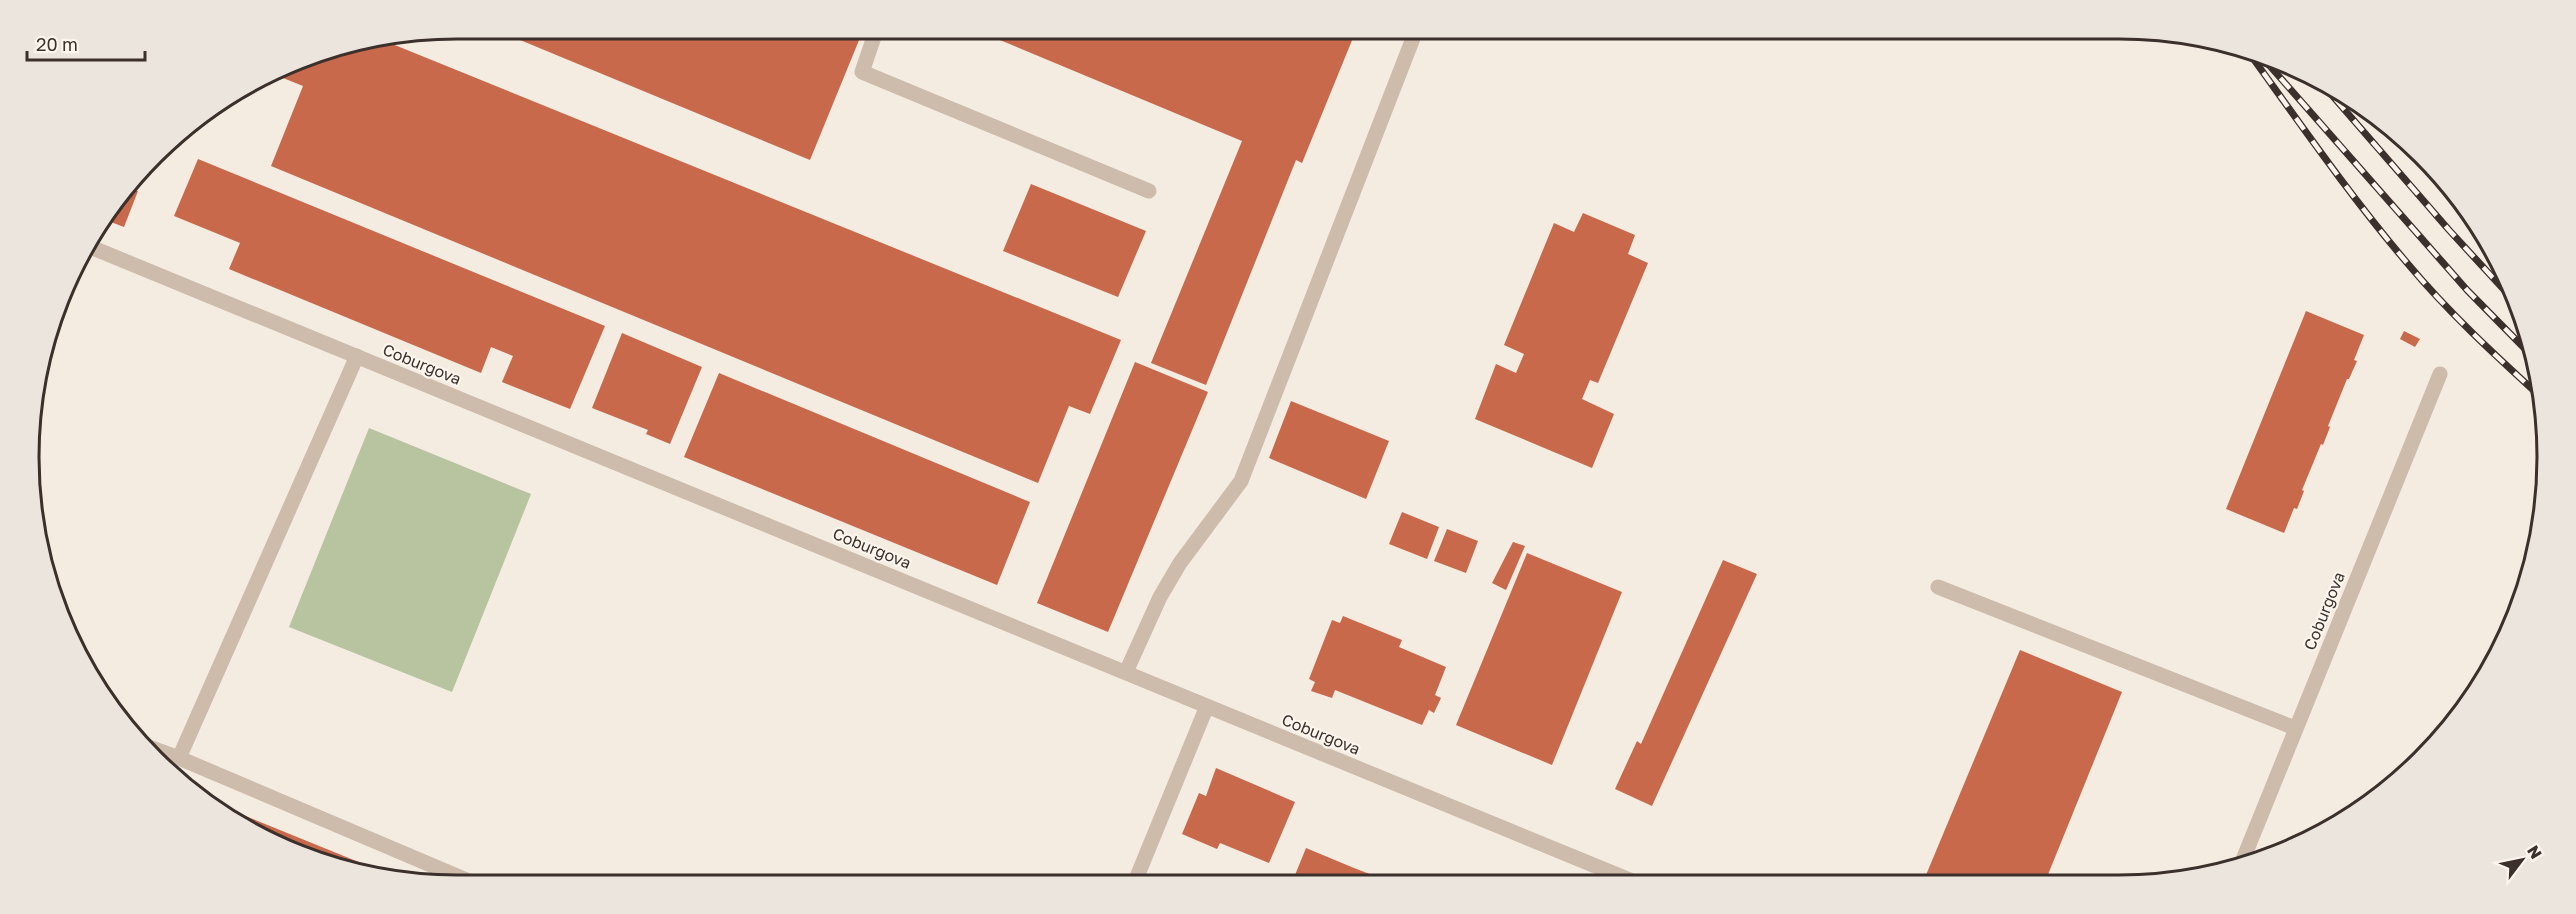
<svg xmlns="http://www.w3.org/2000/svg" width="2576" height="914" font-family="'Golos Text',sans-serif">
<style>
.green{fill:#b8c4a0}
.building{fill:#c8694b}
.lines{fill:none;stroke-linecap:round;stroke-linejoin:round}
.service{stroke:#cdbbac;stroke-width:15}
.minor{stroke:#cdbbac;stroke-width:15}
.rail-casing{stroke:#3b302b;stroke-width:7}
.rail{stroke:#fbf5ee;stroke-width:4.5;stroke-dasharray:14;stroke-linecap:butt}
.labels{text-anchor:middle;dominant-baseline:central;stroke-width:4.5;stroke-linejoin:round;paint-order:stroke}
.street-label{font-size:16px;fill:#3b302b;stroke:#fbf5ee}
.rim{fill:none;stroke:#3b302b;stroke-width:3}
</style>
<rect width="100%" height="100%" fill="#f4ebe1"/>
<path class="green" d="M 369,428 L 531,494 L 452,692 L 289,627 Z"/>
<path class="building" d="M 491,28 L 864,28 L 810,160 Z
M 971,28 L 1357,28 L 1302,163 L 1296,160 L 1206,385 L 1151,363 L 1242,141 Z
M 375,37 L 1121,340 L 1090,414 L 1069,406 L 1038,483 L 271,166 L 303,86 L 273,74 L 293,61 Z
M 198,159 L 605,326 L 570,409 L 502,382 L 513,356 L 491,347 L 481,373 L 229,269 L 240,243 L 174,216 Z
M 135,177 L 131,189 L 138,191 L 124,227 L 103,219 L 117,196 Z
M 1031,184 L 1146,231 L 1118,297 L 1003,251 Z
M 1583,213 L 1635,235 L 1628,254 L 1648,263 L 1598,383 L 1590,380 L 1582,399 L 1614,414 L 1592,468 L 1475,419 L 1496,364 L 1516,373 L 1524,354 L 1504,345 L 1554,223 L 1574,232 Z
M 2306,311 L 2364,335 L 2354,360 L 2357,361 L 2349,379 L 2347,379 L 2328,426 L 2330,427 L 2323,445 L 2321,444 L 2302,490 L 2304,491 L 2297,509 L 2294,508 L 2284,533 L 2226,509 Z
M 2404,331 L 2420,339 L 2415,347 L 2400,339 Z
M 622,333 L 702,367 L 670,444 L 646,434 L 648,430 L 592,408 Z
M 1135,362 L 1208,392 L 1108,632 L 1037,603 Z
M 719,373 L 1030,502 L 997,585 L 684,457 Z
M 1291,401 L 1389,441 L 1366,499 L 1269,458 Z
M 1402,512 L 1439,527 L 1427,559 L 1389,544 Z
M 1447,529 L 1478,541 L 1466,573 L 1434,561 Z
M 1513,542 L 1525,546 L 1506,590 L 1492,583 Z
M 1527,553 L 1622,592 L 1552,765 L 1456,725 Z
M 1723,560 L 1757,574 L 1652,806 L 1615,789 L 1637,741 L 1641,744 Z
M 1343,616 L 1402,640 L 1399,647 L 1446,667 L 1435,695 L 1441,698 L 1434,713 L 1429,710 L 1422,725 L 1335,690 L 1332,698 L 1311,691 L 1315,682 L 1309,679 L 1332,620 L 1340,623 Z
M 2020,650 L 2122,692 L 2045,882 L 1946,882 L 1926,875 Z
M 1216,768 L 1295,802 L 1269,863 L 1220,843 L 1217,849 L 1182,834 L 1199,793 L 1206,796 Z
M 201,798 L 393,876 L 393,877 L 346,871 L 219,813 Z
M 1306,848 L 1354,868 L 1393,883 L 1299,884 L 1293,880 Z"/>
<g class="lines">
<path class="service" d="M 877,28 L 862,72 L 1149,191
M 1126,672 L 1160,597 L 1180,563 L 1241,481 L 1417,28
M 141,744 L 179,758 L 357,356
M 179,758 L 478,885"/>
<path class="minor" d="M 93,248 L 1637,883
M 1938,587 L 2295,728
M 2242,862 L 2440,374
M 1134,884 L 1207,706"/>
<defs>
<path id="rail" d="M 2247,50 C 2299,122 2350,196 2408,264 C 2449,313 2496,356 2543,399
M 2262,57 L 2467,290 L 2534,358
M 2317,78 L 2449,230 L 2518,305"/>
</defs>
<use href="#rail" class="rail-casing"/>
<use href="#rail" class="rail"/>
</g>
<g class="labels">
<g class="street-label">
<text transform="translate(422 364) rotate(22)">Coburgova</text>
<text transform="translate(872 548) rotate(22)">Coburgova</text>
<text transform="translate(2324 611) rotate(-68)">Coburgova</text>
<text transform="translate(1321 734) rotate(22)">Coburgova</text>
</g>
</g>
<path d="M0 0H2576V914H0ZM457 39H2119A418 418 0 0 1 2537 457V457A418 418 0 0 1 2119 875H457A418 418 0 0 1 39 457V457A418 418 0 0 1 457 39Z" fill="#ece5de" fill-rule="evenodd"/>
<path class="rim" d="M457 39H2119A418 418 0 0 1 2537 457V457A418 418 0 0 1 2119 875H457A418 418 0 0 1 39 457V457A418 418 0 0 1 457 39Z"/>
<g transform="translate(2522 860) rotate(58)" stroke="#fbf5ee" stroke-width="4.5" paint-order="stroke">
<path d="M0-4.5L10 22L0 15L-10 22Z" fill="#3b302b"/>
<text y="-9" font-size="16" font-weight="bold" text-anchor="middle" fill="#3b302b">N</text>
</g>
<path d="M27 51v9h118v-9" fill="none" stroke="#3b302b" stroke-width="3"/>
<text x="36" y="51" font-size="18" fill="#3b302b" stroke="#fbf5ee" stroke-width="4.5" paint-order="stroke">20 m</text>
</svg>
